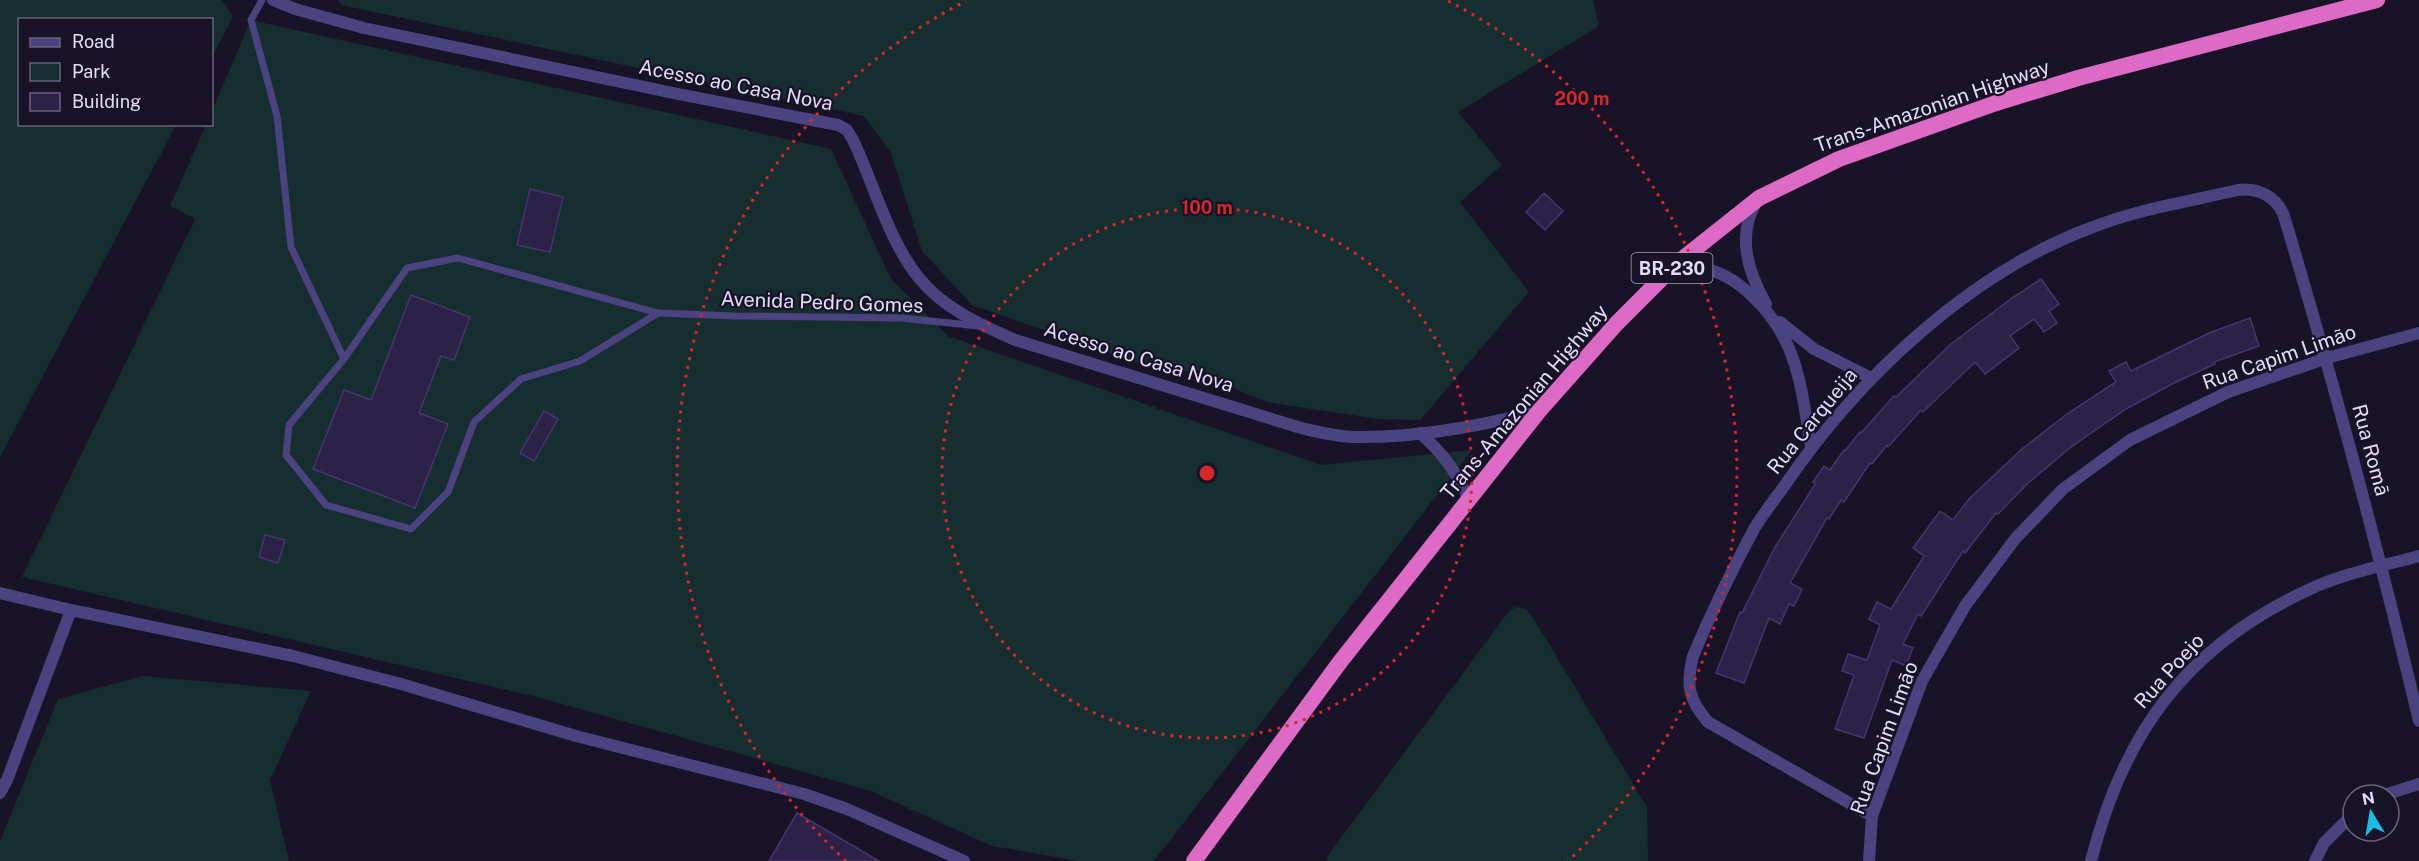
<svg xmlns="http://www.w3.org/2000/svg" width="2419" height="861" font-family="'Public Sans',sans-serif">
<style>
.green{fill:#162e30}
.building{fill:#2c2146;stroke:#46356f;stroke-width:1.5}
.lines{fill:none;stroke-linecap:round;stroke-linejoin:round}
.service{stroke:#4b4380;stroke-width:7}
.minor{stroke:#4b4380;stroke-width:12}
.trunk{stroke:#dd6ac4;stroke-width:16}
.ring{fill:none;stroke:#d62828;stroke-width:3;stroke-dasharray:3 6}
.labels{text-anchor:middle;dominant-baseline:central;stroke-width:4.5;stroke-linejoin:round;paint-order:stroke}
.shield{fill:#181327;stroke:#a6a0bb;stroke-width:1.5}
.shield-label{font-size:18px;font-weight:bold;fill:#e3dcfb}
.street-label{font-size:20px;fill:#e3dcfb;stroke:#181327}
.centre{fill:#d62828;stroke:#181327;stroke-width:3}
.ring-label{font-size:18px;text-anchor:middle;font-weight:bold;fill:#d62828;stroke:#181327;stroke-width:4.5;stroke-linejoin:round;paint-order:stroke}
</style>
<rect width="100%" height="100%" fill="#181327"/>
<path class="green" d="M 0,0 L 222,0 L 233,16 L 212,57 L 212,20 L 20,20 L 20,124 L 176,125 L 0,457 Z
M 338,0 L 1593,0 L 1599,26 L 1458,112 L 1502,165 L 1460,202 L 1529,292 L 1420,420 L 1377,419 L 1266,402 L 1196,372 L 1152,368 L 972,305 L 922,251 L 891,153 L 864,116 L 341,5 Z
M 251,20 L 831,149 L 891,279 L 948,336 L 1321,465 L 1472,450 L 1154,861 L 1079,861 L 992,846 L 871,791 L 541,698 L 22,577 L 195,219 L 170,206 L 206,125 L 212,124 L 212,111 Z
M 1517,607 L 1526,609 L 1534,619 L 1647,807 L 1648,861 L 1326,861 L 1329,854 L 1509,611 Z
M 143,676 L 311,691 L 270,780 L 289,861 L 0,861 L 0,841 L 58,699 Z"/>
<path class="building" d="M 530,189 L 563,197 L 550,252 L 517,245 Z
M 1544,193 L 1563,211 L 1545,230 L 1526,212 Z
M 2041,279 L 2059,304 L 2049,311 L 2057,323 L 2044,332 L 2034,319 L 2010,336 L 2019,348 L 1985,374 L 1975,362 L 1923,412 L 1921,410 L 1888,447 L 1887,445 L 1872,464 L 1870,463 L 1844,502 L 1841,500 L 1829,519 L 1827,518 L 1790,583 L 1802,589 L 1794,606 L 1789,604 L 1780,624 L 1769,618 L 1744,683 L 1716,673 L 1740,612 L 1742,613 L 1775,547 L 1816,483 L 1813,482 L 1824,466 L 1830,470 L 1844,450 L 1845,451 L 1860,432 L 1861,433 L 1894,396 L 1896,397 L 1951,344 L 2012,298 Z
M 411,295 L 470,317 L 454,360 L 441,356 L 419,413 L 448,424 L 415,508 L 313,469 L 344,390 L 371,400 Z
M 2250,318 L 2259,346 L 2214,362 L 2215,364 L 2174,383 L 2126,409 L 2071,447 L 2027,484 L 1998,514 L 1996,513 L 1965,553 L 1963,551 L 1921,616 L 1918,614 L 1903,644 L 1913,648 L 1906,666 L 1892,660 L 1864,738 L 1835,729 L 1854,675 L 1842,671 L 1848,654 L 1867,660 L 1880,625 L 1869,619 L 1877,602 L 1891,609 L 1906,585 L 1924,556 L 1913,548 L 1940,511 L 1953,520 L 1969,499 L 2022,449 L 2067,414 L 2116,382 L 2109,371 L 2126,362 L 2131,371 L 2209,333 Z
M 544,411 L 558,419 L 534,461 L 520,453 Z
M 265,535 L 285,540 L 278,563 L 259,557 Z
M 797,813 L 879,861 L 769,861 Z"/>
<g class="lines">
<path class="service" d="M 262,0 L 251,20 L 277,116 L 291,247 L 344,359
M 658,313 L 580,361 L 521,379 L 474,422 L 448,492 L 411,529 L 326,505 L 286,455 L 289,425 L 344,359 L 407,268 L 458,258 L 658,313 L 734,316 L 901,318 L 979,326"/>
<path class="minor" d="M 273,0 L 295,9 L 364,28 L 678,94 L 838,125 L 847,130 L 853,140 C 874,184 888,240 919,278 C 943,308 981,325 1015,340 L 1301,428 C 1318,432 1337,437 1356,437 C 1416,438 1481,426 1539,411
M 1757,201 C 1736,235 1748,272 1766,304
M 1676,264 C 1706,266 1728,273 1750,294 C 1798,337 1801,387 1811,447
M 1780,322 L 1814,349 L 1871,378
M 1420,433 C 1444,454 1455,471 1469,499
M 0,593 L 71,610 L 293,656 L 401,684 L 576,736 L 804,794 L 847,809 L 964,861
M 0,793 L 7,780 L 71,610
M 2384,795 L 2419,784
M 1872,816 L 1708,722 C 1688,699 1686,685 1693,656 C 1711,613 1732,570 1754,529 C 1763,514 1775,499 1785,485 C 1858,378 1970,272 2093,227 C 2139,209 2190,201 2238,190 C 2258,187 2277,197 2284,216 C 2334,383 2379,551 2419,721
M 1869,861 L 1872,816 L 1922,681 L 1965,606 L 2015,539 L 2063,489 L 2130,440 L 2228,392 L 2327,358 L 2419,333
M 2091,861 C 2123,734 2186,647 2306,591 C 2341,574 2382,566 2419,556
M 2315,861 L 2324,843 L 2353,814"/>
<path class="trunk" d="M 1194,861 L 1340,662 L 1539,411 L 1617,323 L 1676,264 L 1759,198 L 1839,159 L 1996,103 L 2078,78 L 2377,0"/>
</g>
<g class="ring">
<circle cx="1207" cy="473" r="265"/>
<path d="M846 861A530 530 0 0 1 966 1M1448 1A530 530 0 0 1 1568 861"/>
</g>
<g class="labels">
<rect class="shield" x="1631.5" y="253" width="81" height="30" rx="4.5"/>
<g class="shield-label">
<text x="1672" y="268">BR-230</text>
</g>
<g class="street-label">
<text transform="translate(736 85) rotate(11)">Acesso ao Casa Nova</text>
<text transform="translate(1932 106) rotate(-19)">Trans-Amazonian Highway</text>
<text transform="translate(822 302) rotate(2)">Avenida Pedro Gomes</text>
<text transform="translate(1139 357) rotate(17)">Acesso ao Casa Nova</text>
<text transform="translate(2279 357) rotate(-19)">Rua Capim Limão</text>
<text transform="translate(1524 402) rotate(-50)">Trans-Amazonian Highway</text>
<text transform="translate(1812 421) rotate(-51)">Rua Carqueija</text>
<text transform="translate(2371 450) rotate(75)">Rua Romã</text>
<text transform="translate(2169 671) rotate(-48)">Rua Poejo</text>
<text transform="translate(1884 738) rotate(-70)">Rua Capim Limão</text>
</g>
</g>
<circle cx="1207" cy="473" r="9" class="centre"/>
<g class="ring-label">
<text x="1582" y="105">200 m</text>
<text x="1207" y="214">100 m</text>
</g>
<rect x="18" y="18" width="195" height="108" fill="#181327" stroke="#69637c" stroke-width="1.5"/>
<rect x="30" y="38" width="30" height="9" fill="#4b4380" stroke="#69637c" stroke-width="1.5"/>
<text x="72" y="48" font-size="18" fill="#e3dcfb">Road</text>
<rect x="30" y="63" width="30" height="18" fill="#162e30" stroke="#69637c" stroke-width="1.5"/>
<text x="72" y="78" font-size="18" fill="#e3dcfb">Park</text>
<rect x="30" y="93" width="30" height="18" fill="#2c2146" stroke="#69637c" stroke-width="1.5"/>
<text x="72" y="108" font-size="18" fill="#e3dcfb">Building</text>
<g transform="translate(2371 813) rotate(349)"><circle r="28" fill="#181327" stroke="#69637c" stroke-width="1.5"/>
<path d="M0-4.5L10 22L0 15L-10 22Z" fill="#1dbee6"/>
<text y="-9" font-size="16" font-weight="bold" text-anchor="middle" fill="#e3dcfb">N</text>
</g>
</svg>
